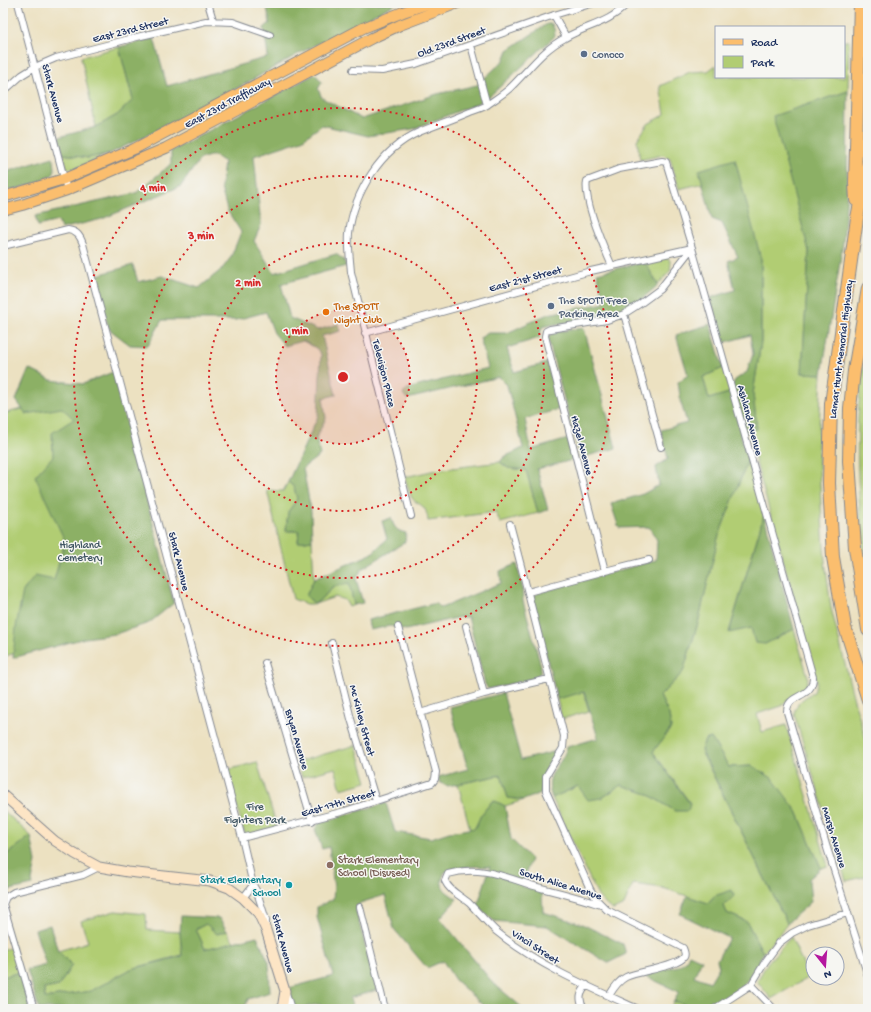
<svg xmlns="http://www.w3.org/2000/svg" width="871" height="1012" viewBox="0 0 871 1012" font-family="'Gochi Hand',sans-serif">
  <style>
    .green { fill: #b1cd73; stroke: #667e68 }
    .forest { fill: #8cb065; stroke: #547062 }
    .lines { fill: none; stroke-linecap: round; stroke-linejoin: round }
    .street-casing { stroke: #848890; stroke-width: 8 }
    .secondary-casing { stroke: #848890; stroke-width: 11 }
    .primary-casing { stroke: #848890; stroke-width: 12 }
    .highway-casing { stroke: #848890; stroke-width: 14 }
    .street { stroke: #fff; stroke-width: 6 }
    .secondary { stroke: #fde5c5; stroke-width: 9 }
    .primary { stroke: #fbbe6e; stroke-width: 10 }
    .highway { stroke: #fbbe6e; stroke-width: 12 }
    .ring { fill: none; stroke: #d62828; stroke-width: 2; stroke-dasharray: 2 4 }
    .service-dot { fill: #5c6f8a; stroke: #f6f6f2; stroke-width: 1.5 }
    .food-dot { fill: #e8710a; stroke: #f6f6f2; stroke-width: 1.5 }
    .education-dot { fill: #8d6e63; stroke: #f6f6f2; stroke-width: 1.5 }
    .culture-dot { fill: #0f9aa8; stroke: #f6f6f2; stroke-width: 1.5 }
    .labels { text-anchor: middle; stroke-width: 3; stroke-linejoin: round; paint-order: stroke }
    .street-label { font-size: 11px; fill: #1b2f5e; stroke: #f6f6f2 }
    .service-label { font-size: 11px; fill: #4e5e75; stroke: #f6f6f2; text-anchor: start }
    .food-label { font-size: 11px; fill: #c56008; stroke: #f6f6f2; text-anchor: start }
    .park-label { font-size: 11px; fill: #405663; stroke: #f6f6f2 }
    .education-label { font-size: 11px; fill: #785e54; stroke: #f6f6f2; text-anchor: start }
    .culture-label { font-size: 11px; fill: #0d838f; stroke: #f6f6f2; text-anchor: end }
    .centre { fill: #d62828; stroke: #f6f6f2; stroke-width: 2 }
    .ring-label { font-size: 12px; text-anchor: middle; font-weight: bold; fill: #d62828; stroke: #f6f6f2; stroke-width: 3; stroke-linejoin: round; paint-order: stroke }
  </style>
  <rect width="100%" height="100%" fill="#f6f6f2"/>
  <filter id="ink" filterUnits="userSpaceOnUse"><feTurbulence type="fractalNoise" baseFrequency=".025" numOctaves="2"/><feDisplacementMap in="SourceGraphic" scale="8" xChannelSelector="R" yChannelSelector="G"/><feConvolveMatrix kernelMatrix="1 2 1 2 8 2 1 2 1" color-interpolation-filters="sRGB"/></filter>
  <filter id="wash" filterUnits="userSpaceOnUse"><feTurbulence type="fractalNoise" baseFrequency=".012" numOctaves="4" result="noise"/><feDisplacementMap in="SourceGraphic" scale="16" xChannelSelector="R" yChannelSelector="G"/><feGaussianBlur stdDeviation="0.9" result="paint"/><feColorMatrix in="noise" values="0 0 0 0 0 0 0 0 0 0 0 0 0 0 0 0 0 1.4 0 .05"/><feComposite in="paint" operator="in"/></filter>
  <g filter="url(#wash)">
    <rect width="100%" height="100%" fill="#ece1c1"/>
    <path class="green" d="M844 41H849L848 91 774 116 809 251 802 373 822 374 818 445 821 505 825 561 831 608 854 700 868 746V876L846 881 794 714C795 703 805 697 814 692L817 682 747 430 757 429 753 394 761 342V259L699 170 703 183 679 189 670 158 663 155 640 160 637 140 648 124 665 114 660 86 690 72 708 71 716 65V77H844Z
      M119 47 133 100 117 115 96 127 81 57Z
      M111 153 74 169 67 168 63 154 88 158Z
      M665 257 669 259 671 264 670 271 658 285 645 262Z
      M868 339V581C860 527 856 473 858 418 859 391 864 365 868 339Z
      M723 368 730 391 729 393 709 399 703 377Z
      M113 384 172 600 3 657V414Z
      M748 460 764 515 729 632 751 628 765 644 794 629 808 677 807 684 804 689 786 701 782 706 757 714 762 732 786 725 828 866 821 868 797 811 752 766 729 767 711 738 705 740 701 751 787 923 780 933 763 953 747 922 727 913 724 906 734 896H714L708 903 663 888 633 884 624 905 613 910 607 906 598 896 552 798 578 786 602 798 621 785 648 794 675 811 690 803 653 752 671 728 669 715 660 696 683 672 698 623 718 538Z
      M500 462 508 468 526 470 538 513 500 523 496 512 428 521C426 500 416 507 411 496 408 490 407 483 405 477L436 470Z
      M288 482 294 487 297 499 288 512 286 531H299L298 542 312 540 314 579 306 596 315 604 334 587 349 582 354 605 349 607 345 600 335 597 315 604H306L293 599 267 490 283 491Z
      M583 691 589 711 562 719 557 699Z
      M356 745 367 782 341 789 335 768 302 777 297 762Z
      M257 762 277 827 248 834 245 833 243 829 227 770Z
      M501 775 508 798 524 800 505 806 493 800 481 815 475 828 470 829 458 784Z
      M3 810 31 836 6 855H3Z
      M115 911 146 914 147 930 180 932 182 955 131 969 91 991 45 998 44 989 59 986 58 951 88 942 81 921Z
      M206 924 217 934 227 931 234 942 205 949 196 929Z
      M791 937 809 977 771 999 757 981 768 962Z
      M14 947 20 972 3 977V950Z
      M674 1001 697 1009H670Z"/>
    <path class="forest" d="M266 3H397L300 53 198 110 111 153 88 158 63 154 59 137 96 127 117 115 133 100 119 47 154 38 167 86 268 57 264 28 270 23Z
      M547 24H552L555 31 554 37 491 95 476 104 413 129 368 136 322 125 302 140 254 156 261 225 254 241 274 273 336 254 344 260 346 266 281 284 290 318 318 330 338 324 341 331 322 336 336 395 323 398 326 418 316 438 320 455 303 468 311 511 312 540 298 542 299 531H286L288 512 297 499 294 487 288 482 318 416 321 354 316 348 303 341 285 346 274 333 266 312 236 320H162L148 346 130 345 109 329 94 276 133 265 138 282 162 276 199 288 222 269 231 257 241 232 227 210 221 188 224 162 213 155 200 159 181 186 102 219 61 229 58 221 38 226 35 216 136 193 171 164V151L315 74 322 82 318 89 322 98 362 119 437 94 477 85 504 60 508 50Z
      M848 91 847 192 843 243 822 374 802 373 809 251 773 116Z
      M53 157C54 162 56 168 54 173 48 182 14 189 3 192V173Z
      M735 159 761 259V342L753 394 757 429 740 432 748 460 718 538 698 623 683 672 660 696 669 715 671 728 653 752 690 804 688 811H675L648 794 621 785 602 798 588 800 578 786 552 798C543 772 560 770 567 747L598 738 584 692 557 699 533 601 534 596 538 593 656 560 657 540 649 527 619 528 611 504 643 494 659 485 656 467 668 459 661 430 687 423 681 403 678 382 688 375 676 335 710 324 723 368 703 377 709 399 729 393 735 380 747 372 753 354 750 335 723 343 710 298 735 290 728 261 738 257 722 223 712 219 699 170Z
      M645 262 658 285C648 294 638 303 626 309 599 322 569 320 542 327L539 338 507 348 514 372 547 363 560 409 525 419 531 450 568 439 573 460 537 469 548 510 538 513 526 470 508 468 500 462 504 457 523 448 507 385 499 377 407 399 403 394 407 389 488 368 480 338 488 333H507L548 314 605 303 597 273Z
      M584 328 616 448 580 458 548 339 550 335 555 332Z
      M29 369 51 380 83 384 113 372 174 603 149 623 115 634 85 638 13 658 16 627 23 591 35 576 54 580 65 541 35 476 53 456 52 433 74 419 62 408 26 414 16 400Z
      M764 515 794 629 765 644 755 643 751 628 729 633Z
      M391 518C394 527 396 531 406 533L405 542 363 568 356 579 363 603 354 605 349 583 334 587 315 604 306 596 314 579 371 554 387 539 382 521Z
      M517 564 522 585 523 601 541 666 540 673 536 678 488 689 485 684 468 617H460L406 630 390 626 370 630 368 620 436 603 441 608 501 583 500 571Z
      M503 693 521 760 557 751C548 765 542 775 541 793L524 800 508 798 501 775 448 786 440 783 438 777 468 769 450 707Z
      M711 738 729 767 752 766 772 778 797 811 821 868 809 879 811 902 787 923 701 750 705 740Z
      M493 800 505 806 511 839 531 859 521 886 542 892 543 912 582 924 623 944 626 954 608 963 547 926 494 921 477 907 490 867C474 866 460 866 445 872 437 887 445 891 457 899L440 918 493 983 524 1009H487L455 980 443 961 427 968 394 929 385 895 360 903 356 911 377 990 350 998 353 1009H322L320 1004 294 1009 289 988 333 976 317 917V907L333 899 334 888 329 847 322 849 315 829 319 823 386 803 395 832 431 838 449 832 475 828 481 815Z
      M31 836 36 862 32 881 33 885 10 890 3 895V855H6Z
      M732 890 734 896 724 906 727 913 747 922 763 953C750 979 746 986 721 1001 717 1004 712 1008 707 1009 696 1011 685 1004 674 1001L679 992 641 974 678 966 686 961 689 954 702 960 694 976 710 982 719 967 717 960 729 938 680 914 687 896 708 903 714 896Z
      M181 916 219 918 227 931 217 934 206 924 196 929 205 949 257 936 269 962 270 992 248 999 244 1009C234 1009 226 1006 217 1009H39L27 970 46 965 35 930 50 925 58 951 72 965 59 986 44 989 45 998 91 991 131 969 182 956 180 932Z
      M20 972 30 1009H3V977Z"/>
  </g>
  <g filter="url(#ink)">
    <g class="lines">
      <g class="street-casing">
        <path id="street" d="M18 3 67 190
          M208 3 213 20
          M554 15 566 37
          M471 45 487 105
          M353 70 382 71 416 64 554 15 594 3
          M3 92 22 75 35 67 56 58 141 36 206 21 233 22 270 35
          M3 246 68 230C77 231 80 236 83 244L242 838 253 885 257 892 266 920V926
          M612 266C604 248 583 200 587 181L619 169 662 161 666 162 692 248 813 677C813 700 787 692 787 712L827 848 868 976
          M624 314 661 447
          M365 333 591 271 692 248
          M411 516 351 272C350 259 348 246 349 233 354 192 381 149 419 132 436 125 454 119 470 112 476 110 482 108 487 105 494 100 502 95 509 89 528 71 542 50 565 38 589 24 607 25 628 3
          M510 524C529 595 546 665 564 736L563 748 546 776V791L590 889 597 900 607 910 683 948C684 951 686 954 684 957 678 967 638 971 626 977 618 981 613 989 609 996
          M605 571 545 336 546 331 550 329 607 320 624 314 641 303 660 289 692 248
          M528 592 605 571 649 560
          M466 626 484 694
          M332 643 351 719 376 801
          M265 663 312 821
          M420 713 484 694 549 679
          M242 838 345 811 432 783 435 779 436 772 398 627
          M243 898 253 885
          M601 905C581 898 561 893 541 888 509 879 482 864 448 874L445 881C450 892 460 895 469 903 478 912 487 923 497 932 539 966 589 987 638 1009
          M360 907 385 1009
          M751 985 774 1009
          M286 993 291 1009
          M34 1009 3 904 6 897 14 892 83 875 99 867
          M584 1009C578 999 580 993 587 985
          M714 1009 751 985 765 962 779 943 792 933 808 925 848 913"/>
      </g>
      <g class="secondary-casing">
        <path id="secondary" d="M3 795 55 841 75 854 99 867 128 872 210 881 229 888 243 898 258 913 266 930 285 991 282 1009"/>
      </g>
      <g class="primary-casing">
        <path id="primary" d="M3 197 64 179 134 149 363 28 403 12 430 3
          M3 210 22 205 67 190 166 148 372 38 400 25 458 3"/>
      </g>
      <g class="highway-casing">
        <path id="highway" d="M868 164 857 218 831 404 829 483 833 557 845 627 868 700
          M856 200 855 183 860 3
          M868 288 854 371 850 408 849 461 855 548 868 630"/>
      </g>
      <use href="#street" class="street"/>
      <use href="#secondary" class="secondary"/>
      <use href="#primary" class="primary"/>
      <use href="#highway" class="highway"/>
    </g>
  </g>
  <circle cx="343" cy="377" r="67" fill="#d62828" fill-opacity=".12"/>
  <g class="ring">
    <circle cx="343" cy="377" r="67"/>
    <circle cx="343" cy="377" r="134"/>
    <circle cx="343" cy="377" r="201"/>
    <circle cx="343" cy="377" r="269"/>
  </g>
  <g class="service-dot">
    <circle cx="584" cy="54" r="4"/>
    <circle cx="551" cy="306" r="4"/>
  </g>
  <circle class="food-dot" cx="326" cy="312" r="4"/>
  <circle class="education-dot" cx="330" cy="865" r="4"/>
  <circle class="culture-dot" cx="289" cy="885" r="4"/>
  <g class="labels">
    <g class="street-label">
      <text transform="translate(130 29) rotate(-14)" y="4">East 23rd Street</text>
      <text transform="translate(451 41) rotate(-20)" y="4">Old 23rd Street</text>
      <text transform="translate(54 93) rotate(75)" y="4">Stark Avenue</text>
      <text transform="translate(227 102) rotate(-28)" y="4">East 23rd Trafficway</text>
      <text transform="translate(525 278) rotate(-15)" y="4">East 21st Street</text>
      <text transform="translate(840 349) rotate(-83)" y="4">Lamar Hunt Memorial Highway</text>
      <text transform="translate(385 373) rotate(76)" y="4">Television Place</text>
      <text transform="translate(751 420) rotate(75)" y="4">Ashland Avenue</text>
      <text transform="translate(583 445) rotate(75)" y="4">Hazel Avenue</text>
      <text transform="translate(180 561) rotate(76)" y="4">Stark Avenue</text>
      <text transform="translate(363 720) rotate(75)" y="4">Mc Kinley Street</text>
      <text transform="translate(298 739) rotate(74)" y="4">Bryan Avenue</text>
      <text transform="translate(338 802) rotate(-16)" y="4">East 17th Street</text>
      <text transform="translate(835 837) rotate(73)" y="4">Marsh Avenue</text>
      <text transform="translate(561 883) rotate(17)" y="4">South Alice Avenue</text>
      <text transform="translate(284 943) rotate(75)" y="4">Stark Avenue</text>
      <text transform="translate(536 946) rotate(33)" y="4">Vincil Street</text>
    </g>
    <g class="service-label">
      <text x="592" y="58">Conoco</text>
      <text x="559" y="304">The SPOTT Free<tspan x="559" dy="13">Parking Area</tspan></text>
    </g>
    <g class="food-label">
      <text x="334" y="310">The SPOTT<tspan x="334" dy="13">Night Club</tspan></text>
    </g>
    <g class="park-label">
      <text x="80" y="548">Highland<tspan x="80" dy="13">Cemetery</tspan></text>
      <text x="255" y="810">Fire<tspan x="255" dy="13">Fighters Park</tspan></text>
    </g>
    <g class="education-label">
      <text x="338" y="863">Stark Elementary<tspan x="338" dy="13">School (Disused)</tspan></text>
    </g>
    <g class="culture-label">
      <text x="281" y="883">Stark Elementary<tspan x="281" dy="13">School</tspan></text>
    </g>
  </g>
  <circle cx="343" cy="377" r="6" class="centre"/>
  <g class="ring-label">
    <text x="153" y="191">4 min</text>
    <text x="201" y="239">3 min</text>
    <text x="248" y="286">2 min</text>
    <text x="296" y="334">1 min</text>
  </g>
  <rect width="871" height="1012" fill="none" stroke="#f6f6f2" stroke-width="16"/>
  <rect x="715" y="26" width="130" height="52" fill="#f6f6f2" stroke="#9ea6b7"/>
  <rect x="723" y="39" width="20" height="6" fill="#fbbe6e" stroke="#9ea6b7"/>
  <text x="751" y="46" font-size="12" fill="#1b2f5e">Road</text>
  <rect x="723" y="56" width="20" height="12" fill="#b1cd73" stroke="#9ea6b7"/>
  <text x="751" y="66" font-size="12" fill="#1b2f5e">Park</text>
  <g transform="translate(825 966) rotate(163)"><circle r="19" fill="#f6f6f2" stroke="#9ea6b7"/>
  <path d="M0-3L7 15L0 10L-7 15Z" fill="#b5179e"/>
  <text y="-6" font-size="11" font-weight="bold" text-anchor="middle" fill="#1b2f5e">N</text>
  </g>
</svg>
